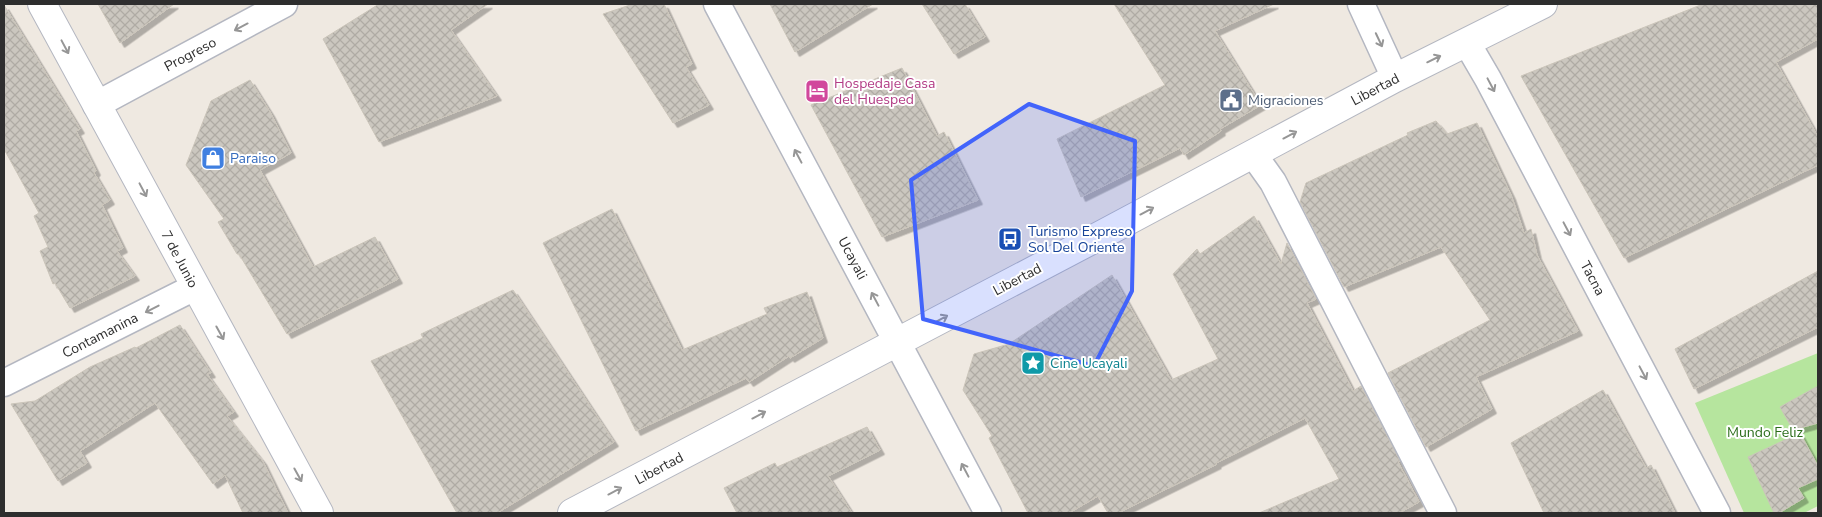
<svg xmlns="http://www.w3.org/2000/svg" width="1822" height="517" viewBox="0 0 1822 517" font-family="'Nunito Sans',sans-serif">
  <style>
    .park { fill: #b6e59e }
    .building { fill: url(#building-cross-hatch); stroke: #cbc5ba; filter: url(#shadow) }
    .lines { fill: none; stroke-linecap: round; stroke-linejoin: round }
    .street-casing { stroke: #b4b7c1; stroke-width: 29 }
    .secondary-casing { stroke: #b4b7c1; stroke-width: 30 }
    .street { stroke: #fff; stroke-width: 26 }
    .secondary { stroke: #fff; stroke-width: 28 }
    .oneway { stroke: #969696 }
    .marked { fill: #4264fb; fill-opacity: 0.2; stroke: #4264fb; stroke-width: 4; stroke-linejoin: round }
    .labels { text-anchor: middle; stroke-width: 4; stroke-linejoin: round; paint-order: stroke }
    .street-label { font-size: 14px; fill: #2e2e2e; stroke: #fff }
    .hotel-label { font-size: 14px; fill: #b23c85; stroke: #fff; text-anchor: start }
    .service-label { font-size: 14px; fill: #4e5e75; stroke: #fff; text-anchor: start }
    .shop-label { font-size: 14px; fill: #366cbe; stroke: #fff; text-anchor: start }
    .transit-label { font-size: 14px; fill: #164399; stroke: #fff; text-anchor: start }
    .culture-label { font-size: 14px; fill: #0d838f; stroke: #fff; text-anchor: start }
    .park-label { font-size: 14px; fill: #2c6e1b; stroke: #fff }
  </style>
  <defs>
    <pattern id="building-cross-hatch" width="8" height="8" patternUnits="userSpaceOnUse" patternTransform="scale(1.25)"><rect width="8" height="8" fill="#cbc7bf"/><path d="M0 0l8 8M0 8l8-8" fill="none" stroke="#afaba4"/></pattern>
    <filter id="shadow"><feDropShadow dx="4.5" dy="4.5" stdDeviation="0" flood-color="#0004"/></filter>
  </defs>
  <rect width="100%" height="100%" fill="#efe9e1"/>
  <path class="park" d="M1818 353V506L1804 513H1744L1695 403Z"/>
  <path class="building" d="M98 4H174L120 43Z
    M379 4H488L451 30 497 96 379 142 323 39Z
    M633 4H664L692 64 686 67 709 105 673 123 603 14Z
    M770 4H873L795 52Z
    M922 4H965L985 37 954 54Z
    M1114 4H1274L1215 31 1261 105 1220 129 1221 131 1184 155 1180 148 1081 197 1057 139 1165 85Z
    M1703 4H1818V39L1776 62 1818 137V165L1624 258 1521 76Z
    M4 5 80 129 76 131 96 171 94 173 110 200 102 205 123 248 117 251 135 276 70 308 55 283 53 284 40 251 48 247 34 216 39 213 4 149Z
    M902 68 937 136 944 132 978 200 882 237 811 105Z
    M250 80 270 112 291 153 260 170 313 267 375 237 398 279 287 334 239 254H237L218 222 224 219 186 165 211 101Z
    M1436 121 1447 134 1477 123 1511 195 1524 233 1531 229 1537 255 1578 331 1476 377 1492 409 1426 447 1388 373 1490 320 1441 247 1344 287 1300 202 1306 183 1408 135 1407 133Z
    M612 209 682 350 767 314 764 308 807 292 823 338 790 358 789 356 749 382 746 378 636 431 543 243Z
    M1254 216 1281 264 1287 243 1316 299 1307 303 1353 391 1361 386 1400 461 1398 462 1419 502 1399 513H1259L1339 479 1305 418 1216 463 1217 464 1118 513H1108L1098 496 1069 513H1028L989 438 992 436 963 390 974 354 1009 344 1112 275 1171 380 1218 359 1173 274 1197 249 1200 254Z
    M1818 271V327L1694 389 1675 349Z
    M513 290 614 442 497 513H457L371 361 423 338 421 334Z
    M180 325 211 373 207 374 234 412 227 416 262 460 288 513H243L225 475 213 484 155 403 80 451 87 463 58 481 11 404 35 401 90 367 135 347 136 348Z
    M1818 386V423L1793 430 1780 407Z
    M1603 390 1646 468 1651 465 1675 513H1544L1511 443Z
    M867 427 880 450 828 476 852 513H737L724 488 775 463 777 467Z
    M1800 433 1818 466V479L1798 488 1804 498 1779 513H1774L1748 457Z"/>
  <g class="lines">
    <g class="street-casing">
      <path id="street" d="M717 4 988 513
        M1361 4 1395 78
        M1467 43 1488 79 1717 513
        M96 105 284 4
        M1253 154 1273 182 1443 513
        M4 383 195 287"/>
    </g>
    <g class="secondary-casing">
      <path id="secondary" d="M42 4 319 513
        M572 513 1103 234 1395 78 1543 4"/>
    </g>
    <use href="#street" class="street"/>
    <use href="#secondary" class="secondary"/>
  </g>
  <defs><path id="oneway-shaft" d="M-6 0H5M1.5-3L5.5 0L1.5 3" fill="none" stroke-width="1.6" stroke-linecap="round" stroke-linejoin="round" transform="scale(1.25)"/></defs>
  <g class="oneway">
    <use href="#oneway-shaft" transform="translate(241 27) rotate(152)"/>
    <use href="#oneway-shaft" transform="translate(1379 40) rotate(65)"/>
    <use href="#oneway-shaft" transform="translate(65 47) rotate(62)"/>
    <use href="#oneway-shaft" transform="translate(1434 59) rotate(-26)"/>
    <use href="#oneway-shaft" transform="translate(1491 85) rotate(62)"/>
    <use href="#oneway-shaft" transform="translate(1290 135) rotate(-28)"/>
    <use href="#oneway-shaft" transform="translate(798 156) rotate(-118)"/>
    <use href="#oneway-shaft" transform="translate(143 190) rotate(62)"/>
    <use href="#oneway-shaft" transform="translate(1147 211) rotate(-28)"/>
    <use href="#oneway-shaft" transform="translate(1567 229) rotate(62)"/>
    <use href="#oneway-shaft" transform="translate(875 299) rotate(-118)"/>
    <use href="#oneway-shaft" transform="translate(152 309) rotate(153)"/>
    <use href="#oneway-shaft" transform="translate(941 319) rotate(-28)"/>
    <use href="#oneway-shaft" transform="translate(220 333) rotate(61)"/>
    <use href="#oneway-shaft" transform="translate(1643 373) rotate(62)"/>
    <use href="#oneway-shaft" transform="translate(759 415) rotate(-28)"/>
    <use href="#oneway-shaft" transform="translate(965 470) rotate(-118)"/>
    <use href="#oneway-shaft" transform="translate(298 475) rotate(61)"/>
    <use href="#oneway-shaft" transform="translate(615 491) rotate(-28)"/>
  </g>
  <path class="marked" d="M1029 104 1135 141 1132 291 1094 366 923 319 911 180Z"/>
  <defs>
    <g id="hotel-square" transform="scale(1.25)"><rect x="-9" y="-9" width="18" height="18" rx="4" fill="#d1479c" stroke="#fff"/><path d="M-6-4.5h1.5V1H6V5H4.5V3h-9V5H-6ZM-4 0a1.8 1.8 0 1 1 3.6 0ZM.5 0V-2.5h3Q6-2.5 6 0Z" fill="#fff"/></g>
    <g id="civic-square" transform="scale(1.25)"><rect x="-9" y="-9" width="18" height="18" rx="4" fill="#5c6f8a" stroke="#fff"/><path d="M-.6-6.5H3V-4.5H.6V-3L4-1V1h2V6H-6V1h2V-1L-.6-3ZM-1.2 2.5V6h2.4V2.5Z" fill="#fff"/></g>
    <g id="shop-square" transform="scale(1.25)"><rect x="-9" y="-9" width="18" height="18" rx="4" fill="#3f7fe0" stroke="#fff"/><path d="M-5-2.5h2.3a2.7 3.5 0 0 1 5.4 0H5L5.5 6h-11ZM-1.5-2.5h3a1.5 2.3 0 0 0-3 0Z" fill="#fff"/></g>
    <g id="bus-square" transform="scale(1.25)"><rect x="-9" y="-9" width="18" height="18" rx="4" fill="#1a4fb4" stroke="#fff"/><path d="M-5-6H5V4H4V6H2V4H-2V6H-4V4H-5ZM-3.5-4V0h7V-4ZM-3.5 1.2v1.5H-2V1.2ZM2 1.2v1.5H3.5V1.2Z" fill="#fff"/></g>
    <g id="sight-square" transform="scale(1.25)"><rect x="-9" y="-9" width="18" height="18" rx="4" fill="#0f9aa8" stroke="#fff"/><path d="M0-6L1.8-2.2L6-1.7L2.9 1.2L3.7 5.4L0 3.3L-3.7 5.4L-2.9 1.2L-6-1.7L-1.8-2.2Z" fill="#fff"/></g>
  </defs>
  <g fill-rule="evenodd">
    <use href="#hotel-square" x="817" y="91"/>
    <use href="#civic-square" x="1231" y="100"/>
    <use href="#shop-square" x="213" y="158"/>
    <use href="#bus-square" x="1010" y="239"/>
    <use href="#sight-square" x="1033" y="363"/>
  </g>
  <g class="labels">
    <g class="street-label">
      <text transform="translate(190 54) rotate(-28)" y="5">Progreso</text>
      <text transform="translate(1375 89) rotate(-28)" y="5">Libertad</text>
      <text transform="translate(853 258) rotate(62)" y="5">Ucayali</text>
      <text transform="translate(180 259) rotate(62)" y="5">7 de Junio</text>
      <text transform="translate(1593 278) rotate(62)" y="5">Tacna</text>
      <text transform="translate(1017 279) rotate(-28)" y="5">Libertad</text>
      <text transform="translate(100 335) rotate(-27)" y="5">Contamanina</text>
      <text transform="translate(659 468) rotate(-28)" y="5">Libertad</text>
    </g>
    <g class="hotel-label">
      <text x="834" y="88">Hospedaje Casa<tspan x="834" dy="16">del Huesped</tspan></text>
    </g>
    <g class="service-label">
      <text x="1248" y="105">Migraciones</text>
    </g>
    <g class="shop-label">
      <text x="230" y="163">Paraiso</text>
    </g>
    <g class="transit-label">
      <text x="1028" y="236">Turismo Expreso<tspan x="1028" dy="16">Sol Del Oriente</tspan></text>
    </g>
    <g class="culture-label">
      <text x="1050" y="368">Cine Ucayali</text>
    </g>
    <g class="park-label">
      <text x="1765" y="437">Mundo Feliz</text>
    </g>
  </g>
  <rect width="1822" height="517" fill="none" stroke="#2e2e2e" stroke-width="10"/>
</svg>
